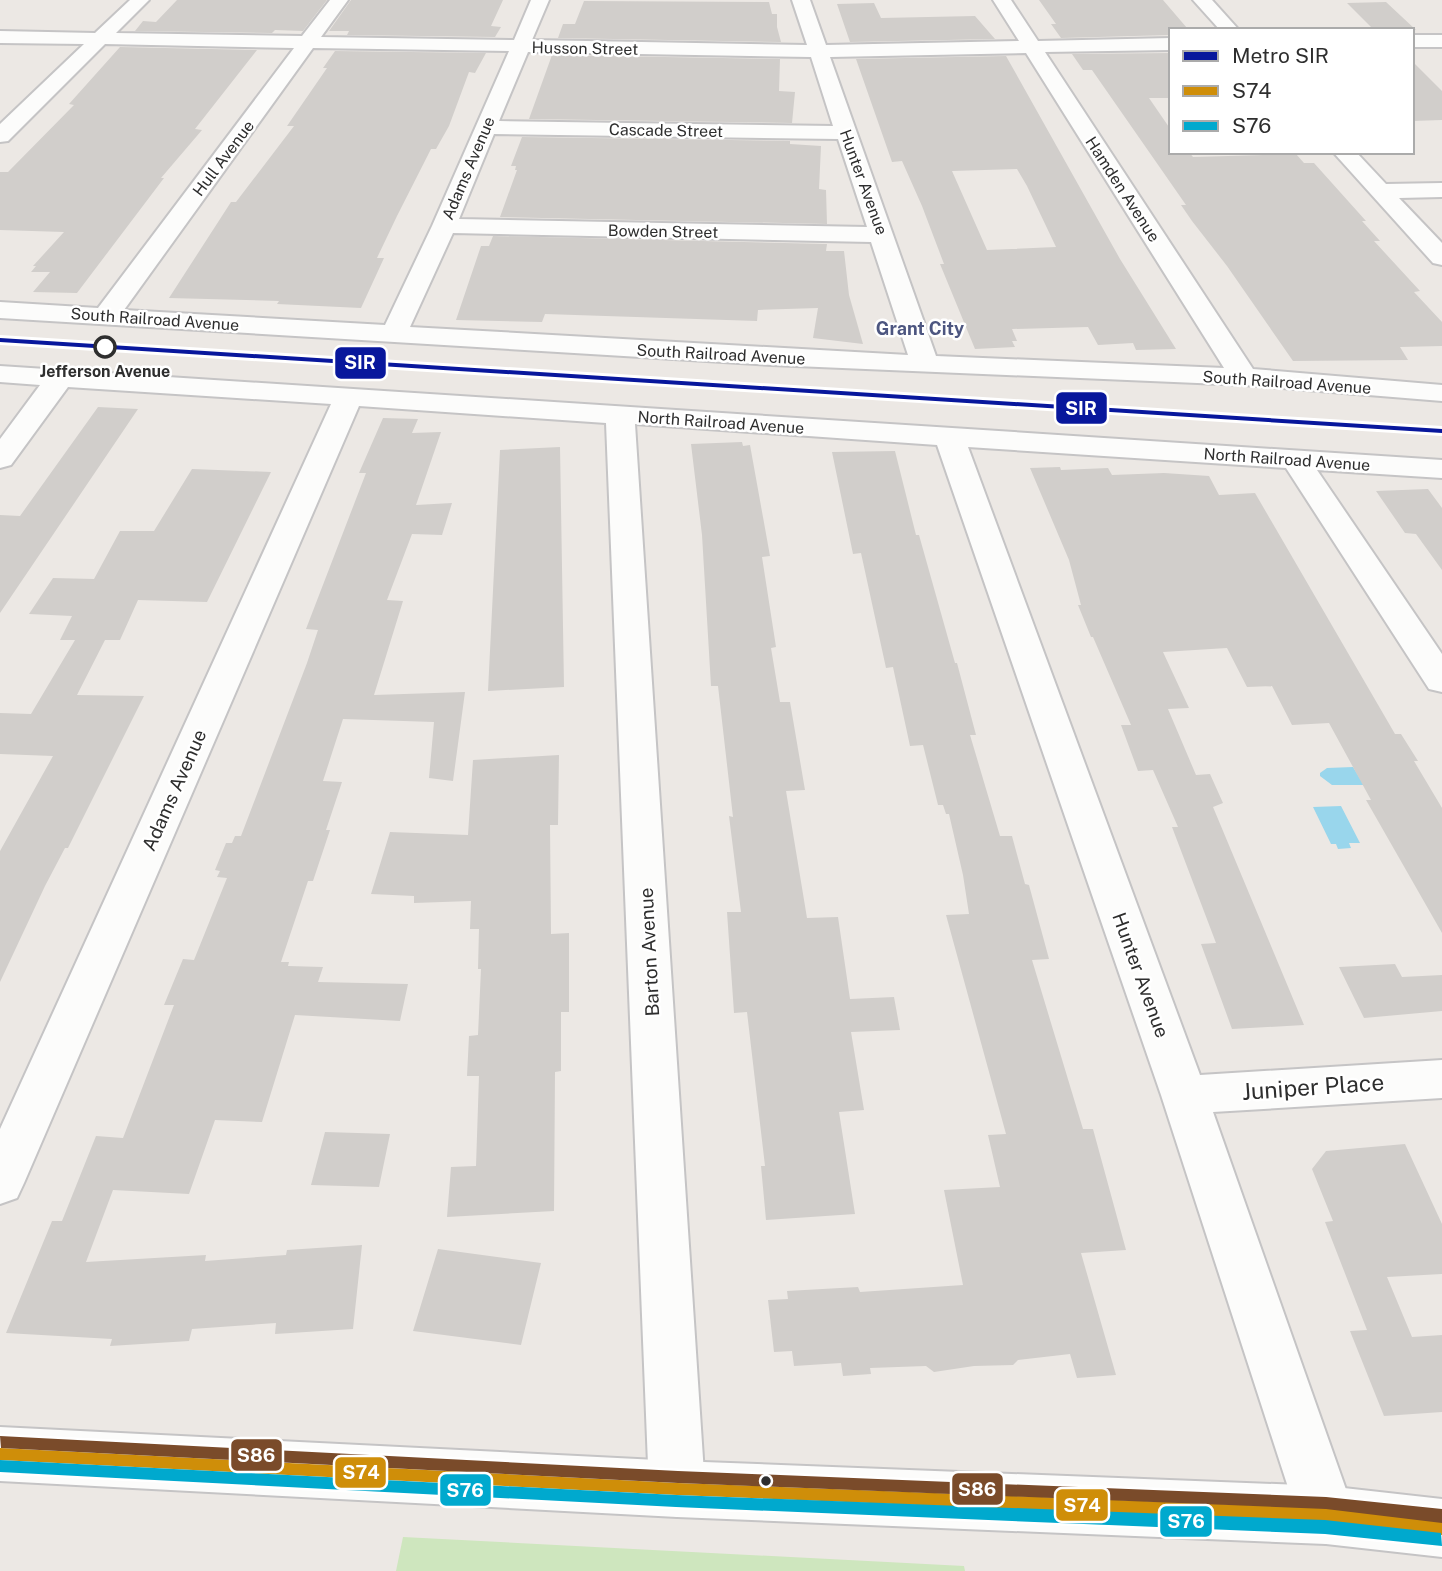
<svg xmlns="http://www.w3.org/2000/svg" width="1442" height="1571" viewBox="0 0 1442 1571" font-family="'Public Sans',sans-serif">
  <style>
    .green { fill: #cee6be }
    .water { fill: #99d6ec }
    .building { fill: #d1cecb; fill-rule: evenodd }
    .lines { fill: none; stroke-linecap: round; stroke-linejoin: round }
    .minor-casing { stroke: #c5c4c5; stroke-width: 4 }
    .secondary-casing { stroke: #c5c4c5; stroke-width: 4 }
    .minor { fill: #fcfcfb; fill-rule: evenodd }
    .secondary { fill: #fcfcfb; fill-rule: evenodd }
    .bus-1-casing { stroke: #fff; stroke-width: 5 }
    .bus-2-casing { stroke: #fff; stroke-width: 5 }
    .bus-3-casing { stroke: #fff; stroke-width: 5 }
    .bus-1 { fill: #cf8e09; fill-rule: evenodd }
    .bus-2 { fill: #00a9ce; fill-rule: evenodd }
    .bus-3 { fill: #7a4b2a; fill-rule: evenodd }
    .metro-1-casing { stroke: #fff; stroke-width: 6 }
    .metro-1 { fill: #08179c; fill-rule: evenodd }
    .stop-dot { fill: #fff; stroke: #2e2e2e; stroke-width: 3.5 }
    .bus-dot { fill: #2e2e2e; stroke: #fff; stroke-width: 2.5 }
    .labels { text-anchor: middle; stroke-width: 5; stroke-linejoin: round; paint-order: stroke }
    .far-street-label { font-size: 16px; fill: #2e2e2e; stroke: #fff }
    .far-stop-label { font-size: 16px; font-weight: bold; fill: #2e2e2e; stroke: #fff }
    .far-neighbourhood-label { font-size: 18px; font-weight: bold; fill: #4d5680; stroke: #fff }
    .street-label { font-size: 19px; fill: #2e2e2e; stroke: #fff }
    .near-street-label { font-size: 23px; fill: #2e2e2e; stroke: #fff }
    .line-badge { stroke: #fff; stroke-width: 2.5 }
    .badge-label { font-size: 19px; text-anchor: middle; font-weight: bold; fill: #fff }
  </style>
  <rect width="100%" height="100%" fill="#ece8e4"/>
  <path class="green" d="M403 1537 964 1566 965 1571H396Z"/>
  <path class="water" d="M1353 767 1364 785H1332L1320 776V773L1327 768Z
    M1341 806 1360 843H1349L1351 848 1338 849 1336 844H1331L1313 807Z"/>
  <path class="building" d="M177 0H327L303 31 275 30 272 33 135 31 143 21 156 22Z
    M351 0H503L491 26 501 27 495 37 347 35 349 31H329Z
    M1039 0H1163L1187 28H1171V35L1061 38 1051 24H1056Z
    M584 1 769 2 772 14H777V27L781 42 558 38 563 24H575Z
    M1386 2 1416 30H1374L1347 3Z
    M874 3 881 18 975 16 995 39 850 42 837 4Z
    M120 47 257 50 195 129 202 130 161 178H164L77 293 33 292 50 272H31L36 266H33L64 232 0 230V172H8L74 105 69 104Z
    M335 51 486 53 475 73 469 72 449 126 436 149H431L397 216 377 258H384L361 308 277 304 279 301 169 298 231 202H236L294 126H287L327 68H323Z
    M1171 53V98H1149L1171 130V152H1189L1193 157 1296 154 1304 163H1314L1366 221H1362L1380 241H1374L1420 291 1414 292 1442 322V346L1400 347 1408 360 1293 361 1227 266 1192 221 1181 205H1186L1092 70H1083L1072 54Z
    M552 55 780 59 779 91 795 92 792 123 529 119Z
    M1006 56 1120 259 1176 349 1136 350 1133 343 1098 345 1088 327 1012 329 1017 341H1012L1015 347 975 349 940 264H944L922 206 902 161 892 162 856 59ZM1017 169 1027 186 1056 247 987 250 952 171Z
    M1412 61 1442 91V120L1412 121Z
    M522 137 790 141V144L821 146 819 189 826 190 827 224 500 217 517 170H515L516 166H511Z
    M493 236 827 244 826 251H844L849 295 863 344 813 338 818 308 758 310 757 321 545 314 542 322 456 320 481 246H489Z
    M98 407 138 409 0 613V515L20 516Z
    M383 418 418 419 412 433 441 432 416 505 452 503 442 535 412 534 387 600 403 601 374 695 465 692 453 781 429 778 434 722 343 719 323 781 342 782 326 830H330L313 881H308L281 962H289L288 966 323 967 318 982 408 984 400 1021 295 1015 262 1122 215 1120 189 1194 113 1190 86 1262 206 1255 205 1261 286 1255 287 1250 362 1245 353 1329 275 1334 276 1323 192 1329 189 1341 110 1346 112 1339 6 1333 52 1221H62L96 1136 123 1138 174 1005H164L183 959 194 960 227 878 217 877 220 871 215 870 226 843H232L235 836H241L307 663 318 630 306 629 366 473H359Z
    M742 442 743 446 750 445 770 556 762 557 776 647 771 648 780 702H790L805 790 786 791 807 918 838 917 850 999 894 997 900 1030 851 1032 864 1110 839 1112 855 1214 766 1220 761 1166H765L747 1012 734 1013 727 912H741L729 816 733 817 718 686H711L702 535 691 444Z
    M560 447 564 687 488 691 500 450Z
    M895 451 916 535H919L955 663H957L976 735H970L1000 836H1012L1025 884 1029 885 1049 959 1032 960 1083 1129H1093L1126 1250 1081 1253 1116 1375 1077 1378 1070 1354 1018 1360 1013 1365 974 1366 934 1372 926 1366 870 1368 871 1374 843 1376 841 1363 794 1366 792 1351 774 1352 768 1300 788 1299 787 1291 858 1287 860 1292 963 1285 944 1190 1000 1187 988 1135 1006 1134 946 915 969 914 963 875 949 814H946L943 805H938L923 745 910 746 893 667 886 668 861 553 853 554 832 452Z
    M1060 467 1061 470 1108 468 1112 475 1164 473 1209 476 1219 495 1255 493 1395 734H1401L1418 761H1414L1442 808V933L1366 800H1371L1329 723 1292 725 1272 686 1247 687 1227 648 1163 652 1189 708 1168 709 1196 775 1210 774 1223 803 1213 807 1304 1025 1232 1029 1201 944 1216 943 1172 827H1178L1153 770 1138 771 1121 725H1131L1093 637H1091L1078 605H1081L1069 560 1030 468Z
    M192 469 271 472 207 602 138 600 120 640H105L77 695 144 696 68 848H65L45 886 0 982V851L53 756 0 754V713L31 714 75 640H60L72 616 29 614 53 578 94 579 120 531H154Z
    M1428 489 1442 508V570L1416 534 1405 533 1376 491Z
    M559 755 558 825H550L551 934 569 933V1012H561V1071L555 1072 554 1211 447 1217 451 1167 476 1166 479 1076H467L469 1036 478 1035 481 969H478L479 929H470L471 901 414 903V896L371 894 390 832 468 835 473 760Z
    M1395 964 1402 977 1442 975V1011L1364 1018 1339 967Z
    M325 1132 390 1134 379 1187 311 1185Z
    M1405 1144 1442 1224V1274L1387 1277 1412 1337 1442 1335V1412L1384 1416 1350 1331 1367 1330 1325 1222 1333 1221 1312 1169 1326 1151Z
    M438 1249 541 1263 521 1345 413 1331Z"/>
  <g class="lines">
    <g class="minor-casing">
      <path id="minor" d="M130 0H149L116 33 302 36 330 0H348L321 37 514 40 531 0H549L532 40 807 45 792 0H810L826 45 1019 41 993 0H1011L1038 41 1171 38V50L1045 52 1253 369 1442 385V401L1244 385 772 365 0 318V302L98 308 294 48 105 44 8 141 0 142V124L84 44 0 43V31L95 33ZM313 48 509 51 432 226 385 325 124 310ZM528 52 811 57 833 126 499 121ZM1026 53 1224 368 936 356 830 57ZM494 134 838 139 867 227 459 219ZM453 233 871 242 908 355 410 327Z
        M1193 0H1212L1239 30H1220Z
        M1412 35H1442V47H1412Z
        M1333 152H1356L1386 184 1442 183V197L1399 198 1442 243V265L1433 263Z
        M0 366 1442 460V478L1317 470 1442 654V692L1429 689 1286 468 968 447 1200 1075 1442 1060V1098L1213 1112 1355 1515 1346 1535 1326 1544 1306 1535 1297 1515 1161 1095 937 445 635 424 705 1489 697 1509 677 1517 657 1509 649 1489 606 423 359 406 24 1183 17 1198 0 1204V1129L331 404 68 387 11 465 0 468V439L40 385 0 382Z"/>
    </g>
    <g class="secondary-casing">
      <path id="secondary" d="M0 1427 677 1461 1326 1486 1442 1499V1557L1326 1544 677 1517 0 1481Z"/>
    </g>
    <use href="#minor" class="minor"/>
    <use href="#secondary" class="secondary"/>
    <g class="bus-1-casing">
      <path id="bus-1" d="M0 1448 677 1483 1326 1508 1442 1521V1535L1326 1522 677 1495 0 1460Z"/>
    </g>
    <g class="bus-2-casing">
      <path id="bus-2" d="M0 1460 676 1495 1325 1520 1441 1533 1442 1546 1325 1534 676 1507 0 1472Z"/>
    </g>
    <g class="bus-3-casing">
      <path id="bus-3" d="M0 1436 678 1471 1326 1497 1442 1509V1523L1326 1509 678 1483 1 1448Z"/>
    </g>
    <use href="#bus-1" class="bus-1"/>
    <use href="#bus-2" class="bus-2"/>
    <use href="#bus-3" class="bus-3"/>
    <g class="metro-1-casing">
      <path id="metro-1" d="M0 338 1442 429V433L0 342Z"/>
    </g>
    <use href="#metro-1" class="metro-1"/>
  </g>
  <circle class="stop-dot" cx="105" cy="347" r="10"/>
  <circle class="bus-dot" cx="766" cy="1481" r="6"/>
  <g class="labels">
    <g class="far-street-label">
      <text transform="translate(585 48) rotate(1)" y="6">Husson Street</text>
      <text transform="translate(666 130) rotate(1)" y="6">Cascade Street</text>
      <text transform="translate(223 158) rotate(-53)" y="6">Hull Avenue</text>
      <text transform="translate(468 168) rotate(-67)" y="6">Adams Avenue</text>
      <text transform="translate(864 182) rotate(70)" y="6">Hunter Avenue</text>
      <text transform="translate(1123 189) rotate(57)" y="6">Hamden Avenue</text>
      <text transform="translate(663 231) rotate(1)" y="6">Bowden Street</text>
      <text transform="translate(155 319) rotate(4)" y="6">South Railroad Avenue</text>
      <text transform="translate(721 354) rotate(3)" y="6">South Railroad Avenue</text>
      <text transform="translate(1287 382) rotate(4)" y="6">South Railroad Avenue</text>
      <text transform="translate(721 422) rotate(4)" y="6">North Railroad Avenue</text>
      <text transform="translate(1287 459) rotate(4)" y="6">North Railroad Avenue</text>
    </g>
    <g class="far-stop-label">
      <text x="105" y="377">Jefferson Avenue</text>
    </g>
    <g class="far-neighbourhood-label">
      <text x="920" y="335">Grant City</text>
    </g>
    <g class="street-label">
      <text transform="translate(174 790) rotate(-66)" y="7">Adams Avenue</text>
      <text transform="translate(649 952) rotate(-93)" y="7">Barton Avenue</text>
      <text transform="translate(1141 975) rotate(70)" y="7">Hunter Avenue</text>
    </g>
    <g class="near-street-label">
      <text transform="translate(1313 1087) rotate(-4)" y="8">Juniper Place</text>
    </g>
  </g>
  <g class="line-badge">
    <rect x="334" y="346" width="53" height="34" rx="7" fill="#08179c"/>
    <rect x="1055" y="391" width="53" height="34" rx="7" fill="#08179c"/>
    <rect x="230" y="1438" width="53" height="34" rx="7" fill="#7a4b2a"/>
    <rect x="334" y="1456" width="53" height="33" rx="7" fill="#cf8e09"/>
    <rect x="951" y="1472" width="53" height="34" rx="7" fill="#7a4b2a"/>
    <rect x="439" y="1473" width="53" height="34" rx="7" fill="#00a9ce"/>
    <rect x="1055" y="1488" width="54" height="34" rx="7" fill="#cf8e09"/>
    <rect x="1159" y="1505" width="54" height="33" rx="7" fill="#00a9ce"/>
  </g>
  <g class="badge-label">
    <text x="360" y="369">SIR</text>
    <text x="1081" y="415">SIR</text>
    <text x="256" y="1462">S86</text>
    <text x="361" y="1479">S74</text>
    <text x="977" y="1496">S86</text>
    <text x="465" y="1497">S76</text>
    <text x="1082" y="1512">S74</text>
    <text x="1186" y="1528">S76</text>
  </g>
  <rect x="1169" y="28" width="245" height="126" fill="#ffffff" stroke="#ababab" stroke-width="2"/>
  <rect x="1183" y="51" width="35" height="10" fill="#08179c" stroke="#ababab" stroke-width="2"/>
  <text x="1232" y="63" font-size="21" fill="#2e2e2e">Metro SIR</text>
  <rect x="1183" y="86" width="35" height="10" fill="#cf8e09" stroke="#ababab" stroke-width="2"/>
  <text x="1232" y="98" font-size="21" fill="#2e2e2e">S74</text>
  <rect x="1183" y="121" width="35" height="10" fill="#00a9ce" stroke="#ababab" stroke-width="2"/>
  <text x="1232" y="133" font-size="21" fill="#2e2e2e">S76</text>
</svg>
